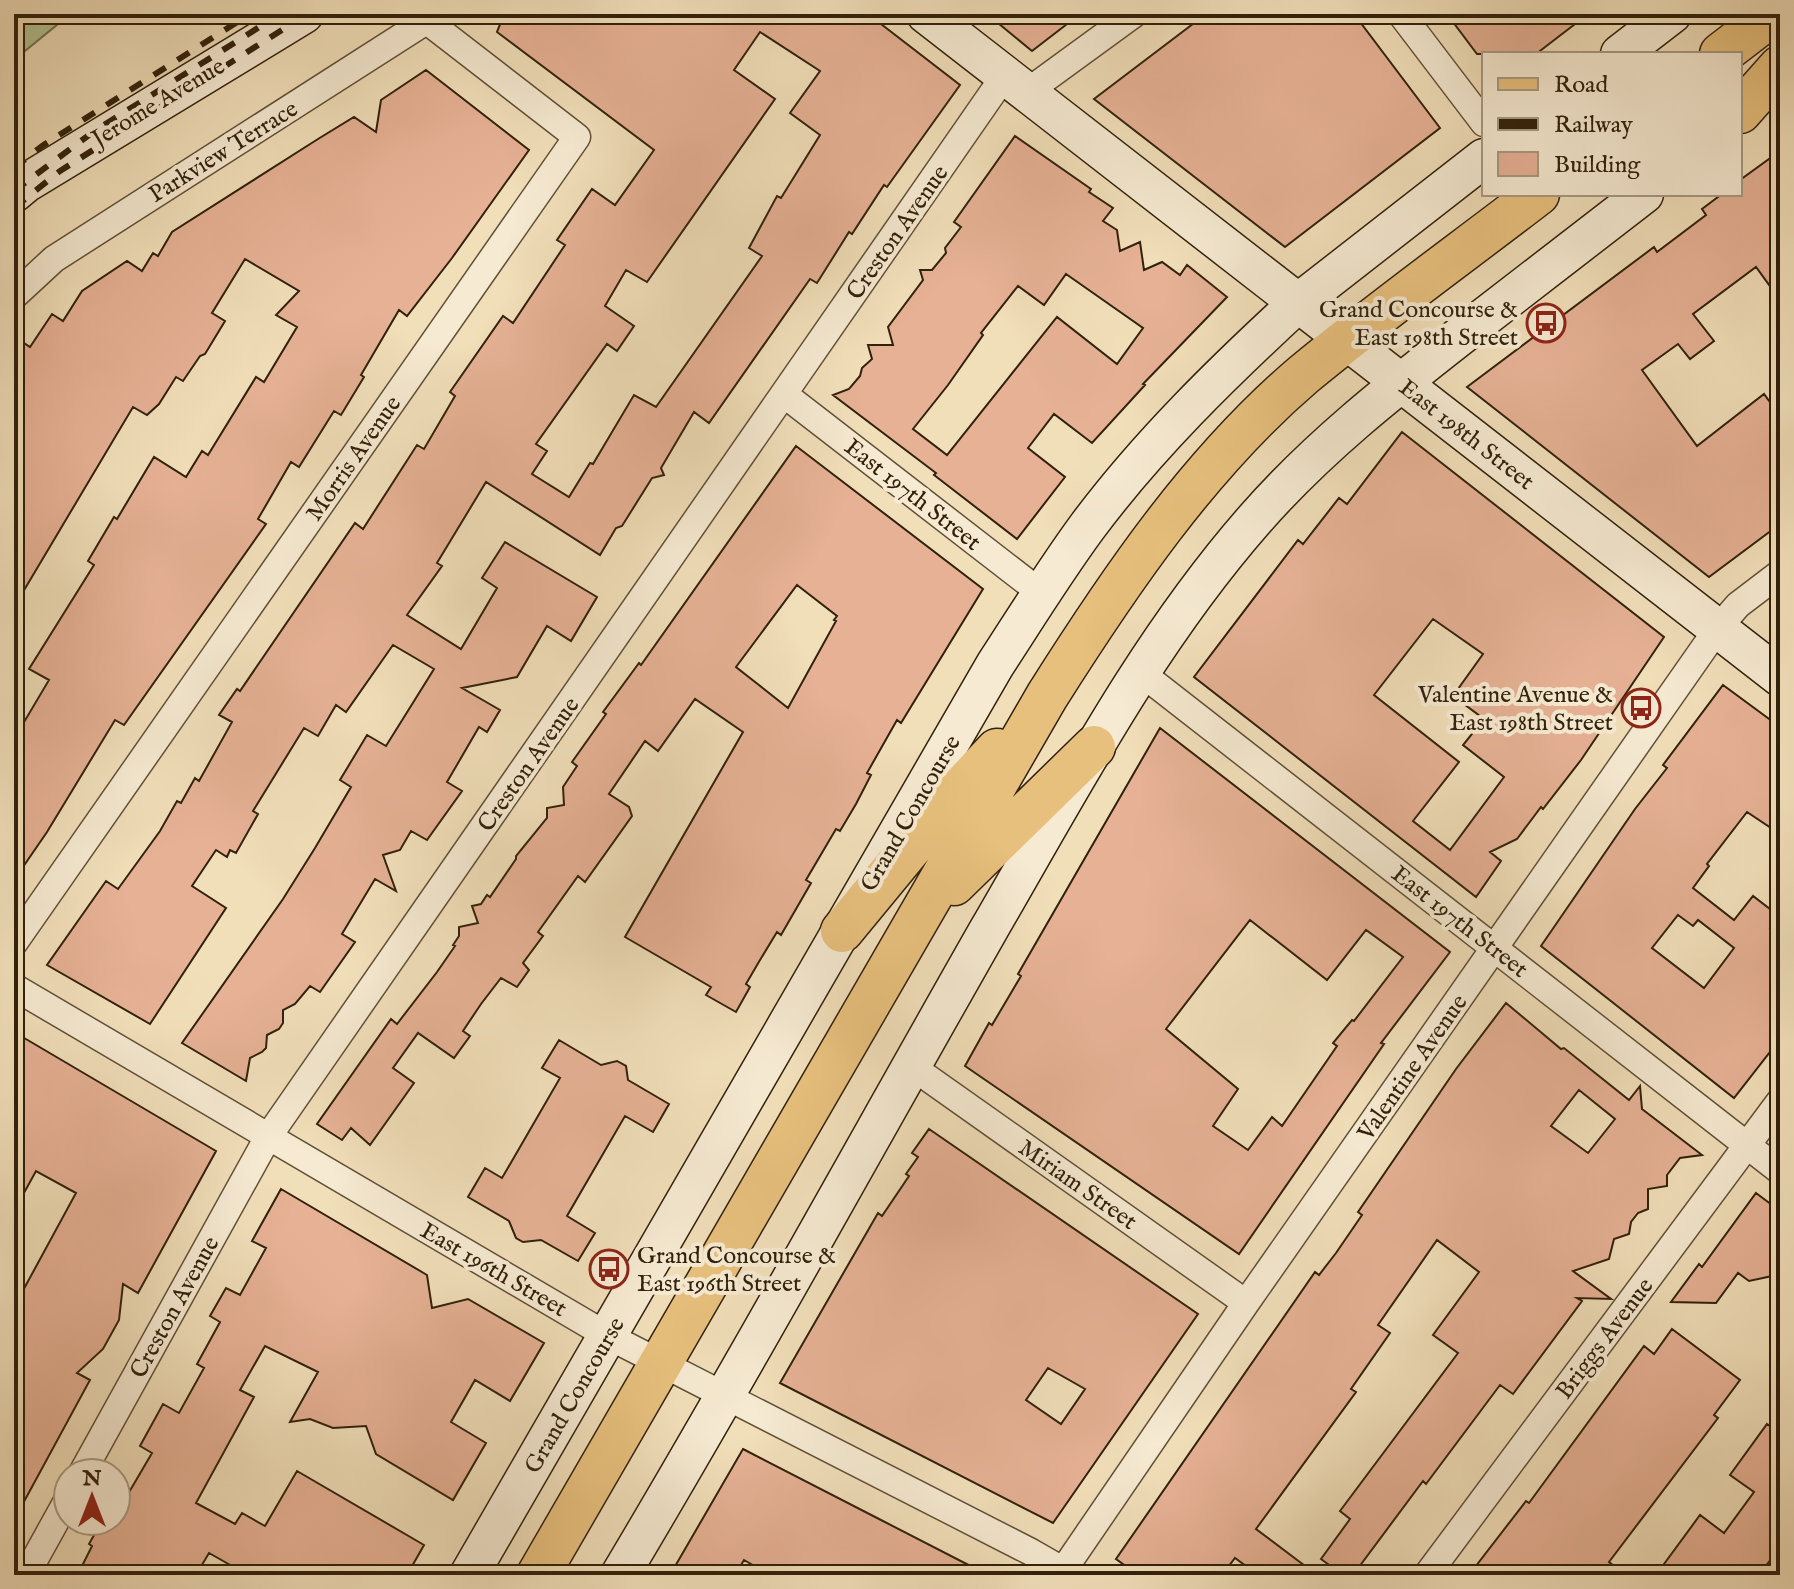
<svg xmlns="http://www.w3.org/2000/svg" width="1794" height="1589" viewBox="0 0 1794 1589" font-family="'IM FELL English',serif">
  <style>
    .green { fill: #b4c394; stroke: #727250; stroke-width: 2 }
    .building { fill: #e6b195; stroke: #31210b; stroke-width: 2; fill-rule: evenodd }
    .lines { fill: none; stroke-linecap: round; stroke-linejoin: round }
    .street-casing { stroke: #615037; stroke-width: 29 }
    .secondary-casing { stroke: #31210b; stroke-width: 41 }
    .primary-casing { stroke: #31210b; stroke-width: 45 }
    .street { stroke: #f6ead2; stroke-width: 26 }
    .secondary { stroke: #f6ead2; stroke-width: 38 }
    .primary { stroke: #e8c07d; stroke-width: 42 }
    .rail { stroke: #31210b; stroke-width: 6; stroke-dasharray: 14 14; stroke-linecap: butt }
    .labels { text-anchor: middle; stroke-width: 8; stroke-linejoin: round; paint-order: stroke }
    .street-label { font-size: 24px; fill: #31210b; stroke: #f6ead2 }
    .poi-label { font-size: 24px; fill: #31210b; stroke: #f6ead2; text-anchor: end }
  </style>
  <rect width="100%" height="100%" fill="#f1dfba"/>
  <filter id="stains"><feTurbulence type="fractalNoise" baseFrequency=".0025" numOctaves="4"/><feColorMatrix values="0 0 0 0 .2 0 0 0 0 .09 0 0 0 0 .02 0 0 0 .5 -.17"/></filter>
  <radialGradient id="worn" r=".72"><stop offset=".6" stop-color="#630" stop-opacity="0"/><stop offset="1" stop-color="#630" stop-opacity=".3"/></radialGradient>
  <path class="green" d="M14 14H64L58 24 14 60Z"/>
  <path class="building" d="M512 14H868L960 85 887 187 884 185 852 234 849 232 817 283 810 279 709 423 694 412 661 468 664 475 652 478 622 526 616 528 600 555 486 482 437 563 442 566 407 615 461 649 497 588 482 578 505 542 597 597 571 641 547 626 517 677 462 688 500 710 487 732 479 727 447 782 462 791 427 840 411 831 400 850 383 855 396 891 375 879 342 934 355 942 320 992 310 986 295 1004 283 1010V1023L279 1029 267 1035 266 1048 262 1052 250 1058 246 1081 182 1043 283 899 315 848 351 787 340 780 367 735 386 746 434 669 393 645 346 712 336 705 318 736 304 728 253 811 258 814 236 853 230 850 227 857 216 850 192 886 226 908 150 1024 47 965 106 881 118 889 160 831 177 801 181 803 195 778 199 781 232 722 219 715 237 689 240 691 355 523 363 529 417 445 424 449 455 396 450 392 503 316 513 323 565 245 557 240 592 189 615 205 654 150 497 32 501 22ZM760 32 820 71 790 113 820 135 781 198 777 196 749 248 762 256 656 407 634 395 593 464 590 463 569 497 532 474 547 451 536 444 607 344 617 351 634 326 605 306 626 270 647 282 775 99 734 70Z
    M987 14H1080L1032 51Z
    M1206 14H1354L1440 128 1285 247 1094 99Z
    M1447 14H1588L1536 54H1477Z
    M426 70 529 150 452 258 407 316 399 310 361 375 364 377 341 415 334 411 299 467 291 462 258 519 266 524 124 725 115 720 47 832 14 880V739L49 680 29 669 94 565 88 561 114 517 117 519 154 457 186 477 202 451 208 455 256 377 264 382 297 327 276 315 299 291 245 259 212 313 225 321 205 354 200 356 183 381 176 377 159 404 147 415 133 407 14 607V359L24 343 30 347 52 314 63 321 82 291 127 261 142 271 153 253 158 256 172 232 318 139 354 117 376 132 381 100Z
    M1015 136 1091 189 1089 192 1113 208 1103 221 1117 230 1120 251 1140 242 1144 270 1162 262 1180 275 1187 265 1227 297 1143 384 1145 385 1092 443 1054 414 1028 448 1065 477 1017 539 934 475 936 473 833 395 849 389 860 376 862 368 872 359 868 345H893L888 327 923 280 920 270H932L946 253 945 248 961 227 954 222ZM1066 274 1143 328 1117 364 1057 317 947 455 913 429 948 385 983 335 981 333 1018 286 1044 305Z
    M1780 151V300L1756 267 1693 314 1714 341 1690 359 1678 344 1642 370 1697 446 1764 394 1780 416V524L1709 577 1467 387 1654 247 1657 252 1706 215 1702 209 1722 194H1740V180Z
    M1402 432 1664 637 1581 760 1543 809 1541 807 1517 839 1490 852 1501 861 1476 897 1194 677 1298 540 1303 544 1339 498 1347 504ZM1433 619 1483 654 1453 696 1484 719 1463 745 1504 777 1450 850 1413 821 1459 762 1374 695Z
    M796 446 983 589 901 723 897 720 867 773 871 775 856 804 840 831 836 829 806 880 811 883 781 935 777 932 760 960 746 984 750 987 736 1012 706 995 711 987 625 937 743 732 695 699 658 751 645 741 609 794 629 807 632 816 585 882 578 876 538 932 543 936 523 963 529 970 517 987 501 978 481 1004 463 1031 470 1036 454 1058 418 1033 393 1068 414 1083 370 1145 351 1128 342 1140 317 1124 391 1019 397 1024 437 972 455 946 453 945 459 936V927L478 923 472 906 481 904 487 895 490 897 516 859V856L547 818V808L564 805 563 787 577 766 572 762 606 714 603 712 639 663 641 665ZM797 585 837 616 834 620 836 621 788 708 736 667Z
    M1723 685 1780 727V834L1747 812 1707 864 1709 866 1693 888 1734 920 1753 896 1779 916 1770 928 1780 936V1039L1734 1098 1541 946 1635 809 1667 768 1663 765ZM1678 915 1693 926 1698 920 1734 948 1704 988 1652 948Z
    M1160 728 1450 952 1381 1043 1384 1044 1239 1254 965 1066 989 1023 992 1025 1008 998 1021 976 1018 974ZM1250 920 1327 980 1366 930 1403 957 1354 1021 1352 1020 1333 1043 1337 1046 1282 1126 1272 1117 1248 1150 1213 1126 1238 1089 1166 1029Z
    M1506 1003 1561 1049 1564 1048 1629 1100 1640 1086 1642 1109 1702 1155 1680 1158 1667 1175V1186L1648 1189V1209L1638 1213 1631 1222 1629 1234 1614 1239 1609 1259 1573 1271 1611 1299 1577 1298 1582 1301 1513 1394 1500 1385 1426 1484 1423 1481 1353 1575H1343L1321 1559 1350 1519 1340 1511 1458 1353 1433 1335 1479 1272 1437 1240 1378 1325 1390 1333 1351 1389 1356 1392 1256 1529 1317 1575H1258L1235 1558 1222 1575H1138L1116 1559 1315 1272 1319 1275 1336 1253 1362 1215 1358 1212 1456 1069ZM1579 1090 1615 1119 1588 1153 1551 1126Z
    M14 1032 216 1151 138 1293 123 1284 119 1320 103 1349 77 1373 90 1380 14 1520V1307L76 1193 36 1171 14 1211Z
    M559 1040 601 1065 617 1061 626 1066 628 1080 669 1104 653 1132 625 1116 567 1216 595 1233 578 1261 541 1240 523 1242 516 1238 509 1221 468 1197 485 1168 502 1178 560 1078 542 1068Z
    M929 1129 1198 1314 1053 1523 780 1383 878 1213 882 1216 909 1176 906 1174 918 1157 912 1153ZM1048 1368 1085 1389 1061 1424 1026 1400Z
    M281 1189 427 1275 432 1308 468 1299 544 1343 510 1401 475 1380 451 1422 486 1443 453 1500 376 1454 366 1426 333 1428 310 1419 290 1422 318 1372 265 1346 240 1390 254 1397 196 1503 235 1524 242 1513 265 1526 297 1471 424 1545 407 1575H248L209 1553 196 1575H99L82 1566 92 1546 89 1544 102 1521H116V1488L128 1494 152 1453 140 1446 163 1404 179 1413 204 1368 197 1364 220 1322 210 1316 226 1288 240 1295 266 1248 252 1241Z
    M1756 1193 1780 1211V1265L1772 1276 1749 1281 1738 1273 1716 1303 1671 1302 1699 1264 1702 1267Z
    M1672 1329 1740 1380 1714 1415 1718 1418 1609 1562 1626 1575H1469L1526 1501 1529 1503 1644 1346 1654 1354Z
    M1767 1424 1780 1433V1547L1759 1575H1656L1700 1515 1724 1533 1754 1492 1730 1475Z
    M743 1449 881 1520 988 1575H770L744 1560 735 1575H670Z"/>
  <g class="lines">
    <g class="street-casing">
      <path id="street" d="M1401 14 1484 123
        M1027 92 1134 14
        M14 296 54 259 437 14
        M785 395 1041 593
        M1140 672 1780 1171
        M14 943 577 137 418 14
        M14 987 608 1336 1031 1552 1071 1575
        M911 1066 1246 1303
        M82 1473 268 1137 1005 75
        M26 1575 68 1499
        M1060 1575 1246 1303 1718 628 1738 605 1780 573
        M1427 1575 1780 1101"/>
    </g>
    <g class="secondary-casing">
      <path id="secondary" d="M926 14 1780 677
        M1620 54 1672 14
        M14 193 26 183 304 14
        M469 1575 995 665C1025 619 1054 572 1087 527 1148 445 1223 372 1298 303L1484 158
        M620 1575C747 1362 866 1145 989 929 1071 788 1147 642 1255 519 1317 448 1391 390 1464 333 1524 287 1584 240 1644 194"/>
    </g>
    <g class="primary-casing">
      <path id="primary" d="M1721 54 1773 14
        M1740 112 1780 67
        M954 884 1094 747
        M842 931 950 800 997 750
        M538 1575 1047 696C1119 582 1199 464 1303 375 1379 312 1460 254 1538 194"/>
    </g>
    <use href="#street" class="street"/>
    <use href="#secondary" class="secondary"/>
    <use href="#primary" class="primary"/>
    <path class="rail" d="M14 168 42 146 250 14
      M14 191 93 132 280 14
      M14 208 60 171 307 14"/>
  </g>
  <defs>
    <g id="bus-ring" transform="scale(2)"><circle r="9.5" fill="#f6ead2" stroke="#8f2418" stroke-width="1.5"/><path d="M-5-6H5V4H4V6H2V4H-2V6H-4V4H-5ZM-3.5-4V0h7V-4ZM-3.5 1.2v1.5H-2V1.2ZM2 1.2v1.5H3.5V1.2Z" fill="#8f2418"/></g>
  </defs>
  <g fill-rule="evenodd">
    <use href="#bus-ring" x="1546" y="323"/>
    <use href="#bus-ring" x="1641" y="708"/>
    <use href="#bus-ring" x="609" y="1269"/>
  </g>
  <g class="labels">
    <g class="street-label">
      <text transform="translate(158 102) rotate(-31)" y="8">Jerome Avenue</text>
      <text transform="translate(223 151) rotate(-32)" y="8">Parkview Terrace</text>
      <text transform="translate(897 232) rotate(-55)" y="8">Creston Avenue</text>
      <text transform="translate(1467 434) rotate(38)" y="8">East 198th Street</text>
      <text transform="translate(353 458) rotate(-55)" y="8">Morris Avenue</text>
      <text transform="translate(913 494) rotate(38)" y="8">East 197th Street</text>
      <text transform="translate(528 764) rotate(-55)" y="8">Creston Avenue</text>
      <text transform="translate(910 813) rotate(-60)" y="8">Grand Concourse</text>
      <text transform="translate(1460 921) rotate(38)" y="8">East 197th Street</text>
      <text transform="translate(1412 1067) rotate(-55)" y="8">Valentine Avenue</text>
      <text transform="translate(1078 1184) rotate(35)" y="8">Miriam Street</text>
      <text transform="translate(494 1269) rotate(30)" y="8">East 196th Street</text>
      <text transform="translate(174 1307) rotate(-61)" y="8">Creston Avenue</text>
      <text transform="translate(1604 1338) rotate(-53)" y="8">Briggs Avenue</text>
      <text transform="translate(574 1395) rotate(-60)" y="8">Grand Concourse</text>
    </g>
    <g class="poi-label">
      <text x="1518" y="317">Grand Concourse &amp;<tspan x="1518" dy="28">East 198th Street</tspan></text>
      <text x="1613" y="702">Valentine Avenue &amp;<tspan x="1613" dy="28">East 198th Street</tspan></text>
      <text x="637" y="1263" text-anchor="start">Grand Concourse &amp;<tspan x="637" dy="28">East 196th Street</tspan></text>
    </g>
  </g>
  <rect width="1794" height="1589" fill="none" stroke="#f1dfba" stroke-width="48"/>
  <rect x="16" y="16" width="1762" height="1557" fill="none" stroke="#31210b" stroke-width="4"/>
  <rect x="24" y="24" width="1746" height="1541" fill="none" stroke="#31210b" stroke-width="2"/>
  <rect x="1482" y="52" width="260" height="144" fill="#f6ead2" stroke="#a79a82" stroke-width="2"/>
  <rect x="1498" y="78" width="40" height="12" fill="#e8c07d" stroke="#a79a82" stroke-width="2"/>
  <text x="1554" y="92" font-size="24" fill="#31210b">Road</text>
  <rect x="1498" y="118" width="40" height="12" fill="#31210b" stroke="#a79a82" stroke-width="2"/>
  <text x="1554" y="132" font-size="24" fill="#31210b">Railway</text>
  <rect x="1498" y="152" width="40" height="24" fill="#e6b195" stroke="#a79a82" stroke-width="2"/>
  <text x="1554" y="172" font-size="24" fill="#31210b">Building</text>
  <g transform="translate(92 1497)"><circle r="38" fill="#f6ead2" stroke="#a79a82" stroke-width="2"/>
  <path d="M0-6L14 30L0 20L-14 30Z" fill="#8f2418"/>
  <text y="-12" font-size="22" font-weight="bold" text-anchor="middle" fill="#31210b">N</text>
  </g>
  <rect width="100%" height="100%" filter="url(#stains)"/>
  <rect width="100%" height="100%" fill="url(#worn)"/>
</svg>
